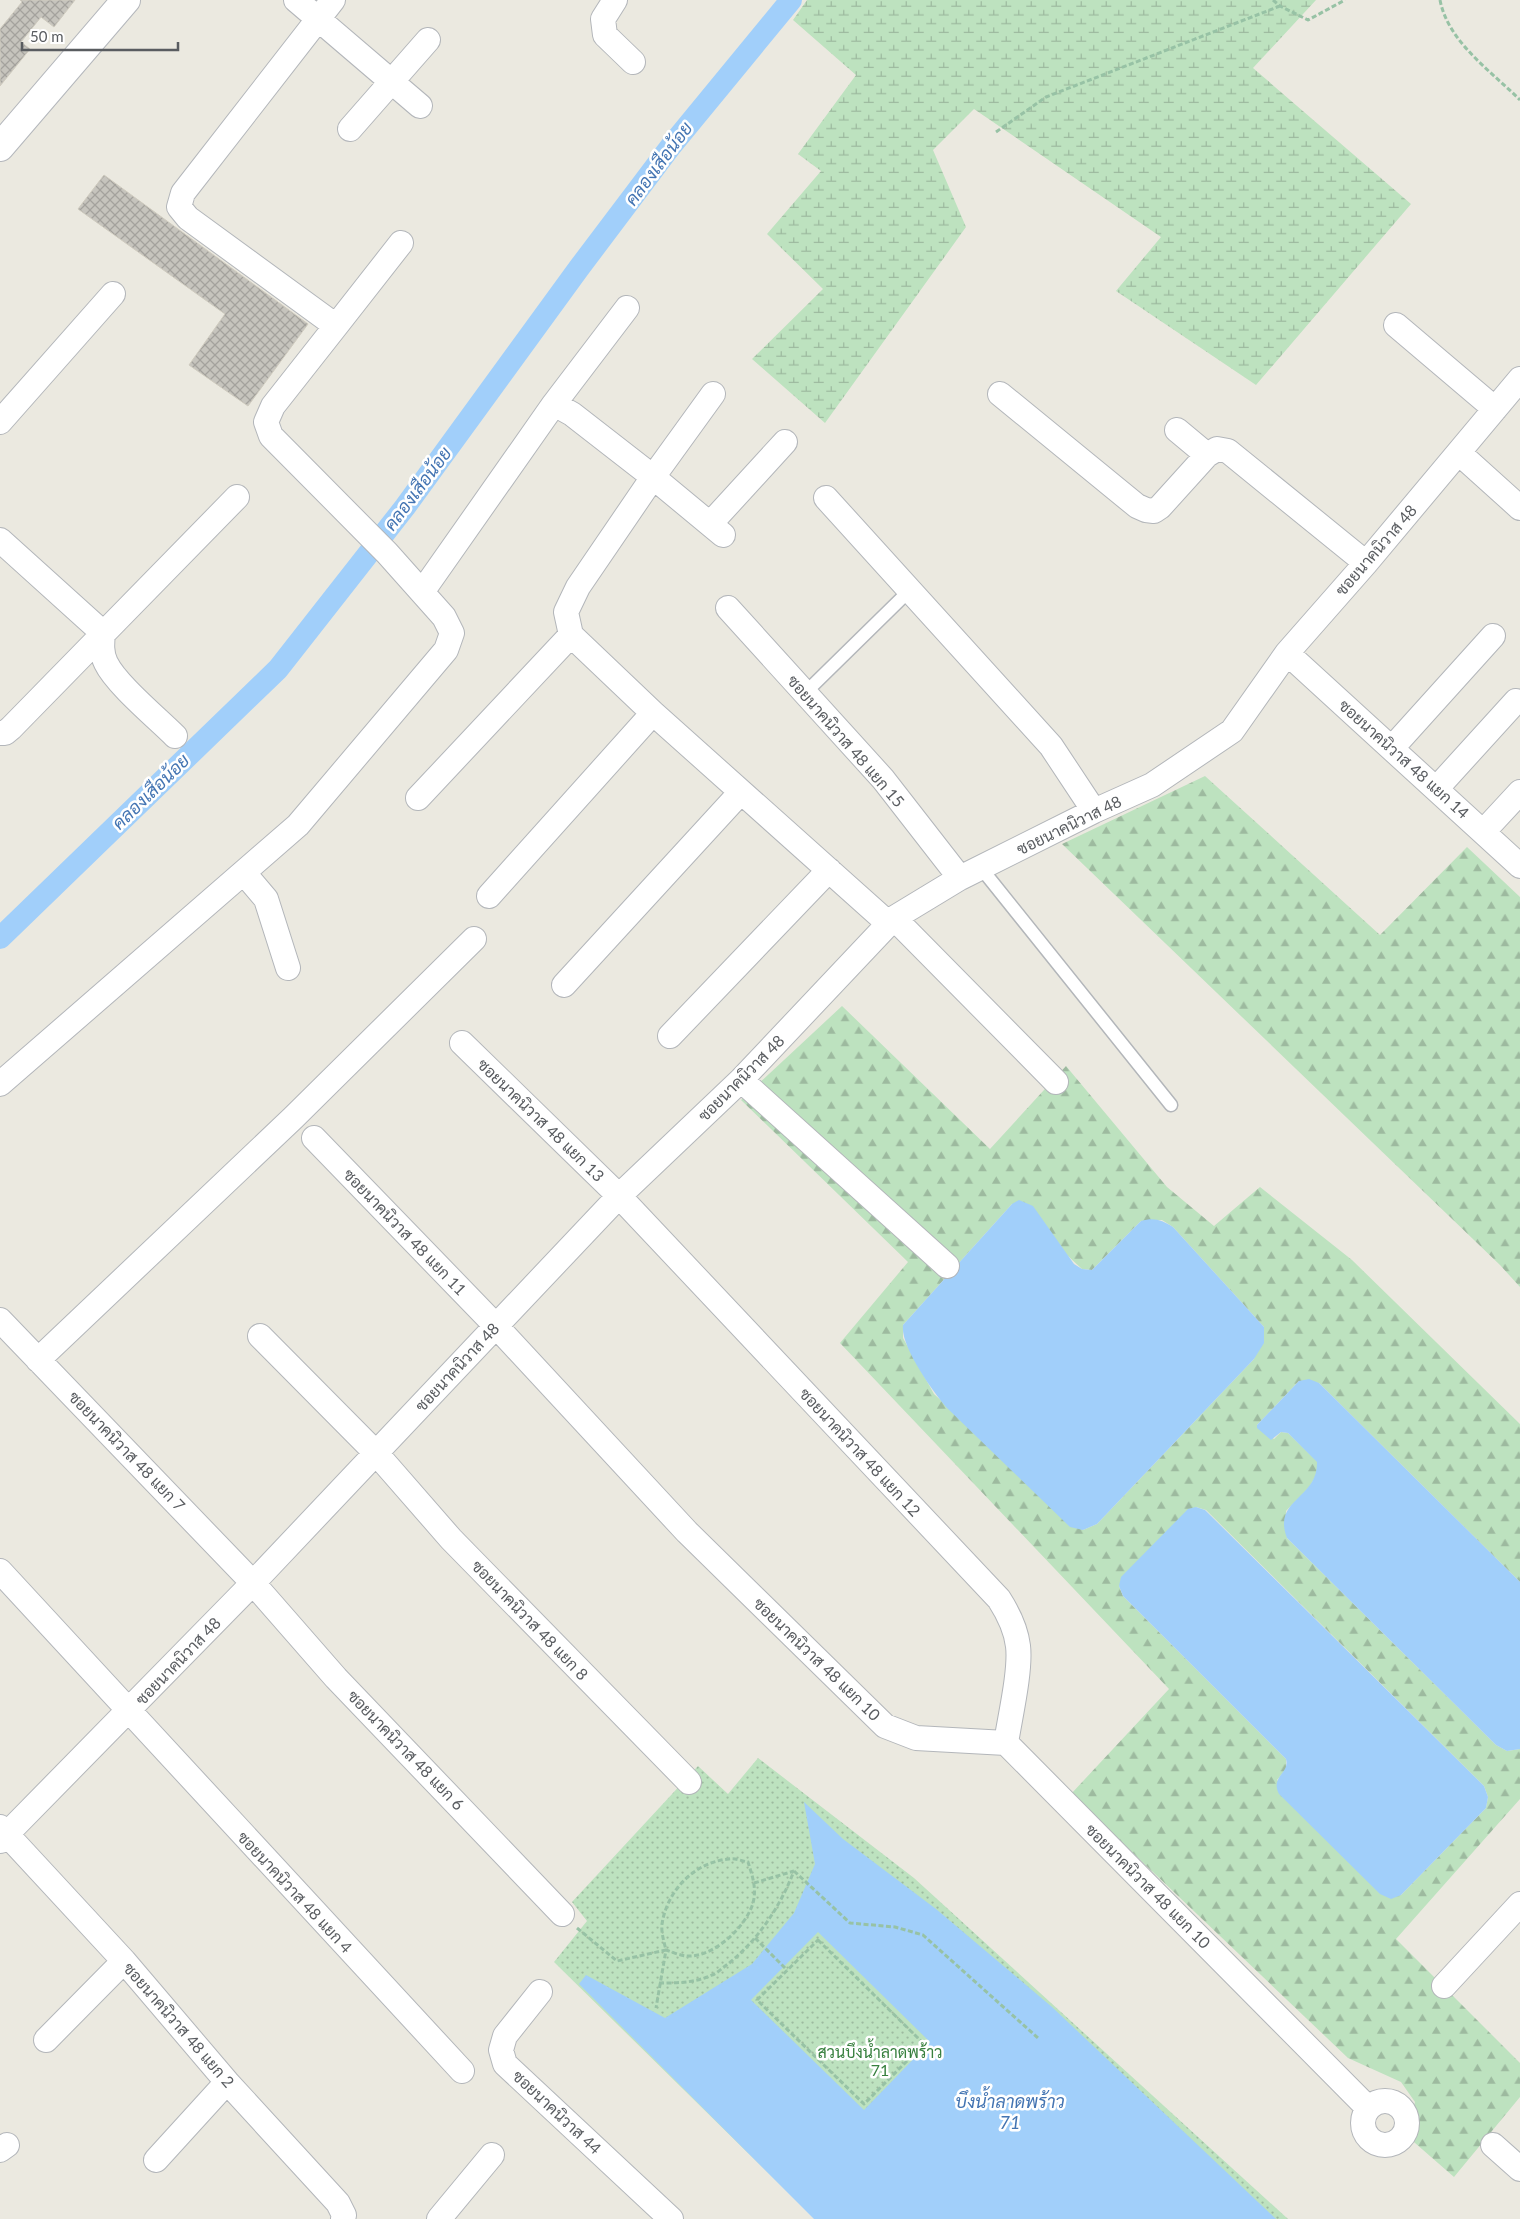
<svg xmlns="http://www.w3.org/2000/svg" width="1520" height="2219" viewBox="0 0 1520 2219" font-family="Lato,Sarabun,sans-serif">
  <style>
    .grass { fill: url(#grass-dots) }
    .forest { fill: url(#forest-firs); fill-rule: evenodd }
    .wetland { fill: url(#wetland-marsh) }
    .water { fill: #a1cffa; fill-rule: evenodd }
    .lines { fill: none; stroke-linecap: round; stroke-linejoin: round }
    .canal { stroke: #a1cffa; stroke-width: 22 }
    .building { fill: url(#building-cross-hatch); stroke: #cfcbbf }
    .lane-casing { stroke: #b3b6ba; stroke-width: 15 }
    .street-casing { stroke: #b3b6ba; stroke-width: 26 }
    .secondary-casing { stroke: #b4b7bc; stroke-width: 30 }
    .path { stroke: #97c2a5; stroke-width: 3; stroke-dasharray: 5 2.5; stroke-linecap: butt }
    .lane { stroke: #fff; stroke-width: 12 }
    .street { stroke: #fff; stroke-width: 24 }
    .secondary { stroke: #fff; stroke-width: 28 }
    .labels { text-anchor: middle; stroke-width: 5; stroke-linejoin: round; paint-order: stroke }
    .street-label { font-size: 16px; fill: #595c60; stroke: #fff }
    .park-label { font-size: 16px; fill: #38803f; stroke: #fff }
    .water-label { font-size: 18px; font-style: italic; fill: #4374b2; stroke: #fff }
  </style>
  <defs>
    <pattern id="grass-dots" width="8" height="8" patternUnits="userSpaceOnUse" patternTransform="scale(1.25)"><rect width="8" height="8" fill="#bde2bf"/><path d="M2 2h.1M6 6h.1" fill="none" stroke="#9dba9f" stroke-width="1.8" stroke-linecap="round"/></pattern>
    <pattern id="forest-firs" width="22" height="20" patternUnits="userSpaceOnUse" patternTransform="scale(1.25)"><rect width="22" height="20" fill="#bde2bf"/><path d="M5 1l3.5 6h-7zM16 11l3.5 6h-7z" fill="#9dba9f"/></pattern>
    <pattern id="wetland-marsh" width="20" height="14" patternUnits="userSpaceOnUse" patternTransform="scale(1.25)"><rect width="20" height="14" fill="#bde2bf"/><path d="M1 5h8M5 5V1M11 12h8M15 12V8" fill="none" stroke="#9dba9f"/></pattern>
    <pattern id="building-cross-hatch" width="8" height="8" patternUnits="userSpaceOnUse" patternTransform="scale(1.25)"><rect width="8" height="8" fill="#c6c4bd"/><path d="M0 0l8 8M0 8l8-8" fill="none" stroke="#a4a29d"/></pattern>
  </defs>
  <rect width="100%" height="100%" fill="#ebe9e0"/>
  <path class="grass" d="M758 1758 914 1878 1288 2219H815L554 1962 587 1921 572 1902 698 1766 728 1794Z"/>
  <path class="forest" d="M1205 776 1380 935 1467 847 1520 897V1287L1500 1265 1062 844Z
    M842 1006 990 1149 1066 1066 1167 1187 1214 1226 1260 1187 1352 1260 1520 1424V1582L1319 1383 1299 1381 1257 1425 1274 1439 1281 1432 1288 1433 1318 1462C1318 1484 1300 1496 1286 1511L1287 1538 1496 1745 1507 1751 1520 1749V1799L1396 1939 1520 2063V2097L1454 2177 1407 2136 1415 2102 1401 2082 1348 2058 1071 1794 1169 1689 840 1343 908 1262 741 1100ZM1012 1204 1082 1269 1092 1270 1141 1221 1162 1220 1173 1227 1264 1327 1254 1359 1097 1524 1083 1530 934 1394 903 1338V1325ZM1196 1507 1206 1510 1484 1786 1488 1797 1486 1808 1401 1895 1277 1780 1286 1769V1759L1123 1596 1119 1586Z"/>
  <path class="wetland" d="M807 0H1316L1253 68 1411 204 1256 385 1116 291 1161 237 974 109 933 150 966 227 825 423 752 359 823 289 767 234 821 171 798 154 856 75 793 20Z"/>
  <path class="water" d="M1019 1200 1033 1206 1074 1264 1082 1269 1092 1270 1141 1221C1154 1217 1162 1220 1173 1227L1264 1327V1343L1254 1359 1097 1524 1083 1530 1070 1527 947 1408C933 1392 900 1346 903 1325L1012 1204Z
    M1309 1379 1319 1383 1520 1582V1749L1507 1751 1496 1745 1287 1538C1272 1499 1318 1499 1317 1462L1288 1433 1281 1432 1271 1440 1257 1428V1425L1299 1381Z
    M1196 1507 1205 1510 1484 1786 1488 1797 1486 1808 1401 1895 1391 1899 1380 1894 1279 1794C1270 1776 1290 1774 1286 1759L1123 1596 1119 1586 1121 1577 1188 1509Z
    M804 1802 843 1839 936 1909 1052 2007 1276 2219H814L579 1984 586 1975 665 2018 752 1964 794 1913 815 1864ZM818 1932 930 2042 864 2110 751 2000Z"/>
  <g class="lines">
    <path class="canal" d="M0 938 278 669 405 507 579 268 671 146 791 0"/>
  </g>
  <path class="building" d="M20 0H75L54 27 41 17 21 42 30 49 0 86V29L22 2Z
    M104 175 308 324 248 406 189 365 225 314 78 209Z"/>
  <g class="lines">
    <g class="lane-casing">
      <path id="lane" d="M805 693 910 590
        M981 868 1171 1105"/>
    </g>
    <g class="street-casing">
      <path id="street" d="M296 0 420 106
        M615 0 603 19 605 35 633 62
        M350 129 428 40
        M1396 325 1495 409
        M336 326 401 243
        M713 394 653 477 723 535
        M1000 394 1137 506 1146 510 1154 511 1160 507 1207 455 1217 449 1228 451 1366 563
        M554 404 572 414 653 477 578 587 566 612 571 635 653 713 889 924
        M0 422 113 294
        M1177 430 1207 455
        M1459 453 1520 508
        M826 498 1051 746 1094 811
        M710 524 785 442
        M0 540 103 633
        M422 592 554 404 627 308
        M728 608 883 779 960 878
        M103 633C102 643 101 653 106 663 116 684 157 718 175 736
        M1287 653 1520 866
        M0 733H5L11 728 237 497
        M1392 748 1493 636
        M1437 788 1516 701
        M418 798 571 635
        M1483 832 1520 792
        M244 873 266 899 288 968
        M489 896 653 713
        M894 918 1056 1082
        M564 985 741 792
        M670 1036 829 870
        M462 1043 619 1196 999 1599C1008 1613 1016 1629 1018 1646 1021 1670 1010 1717 1006 1743
        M741 1080 947 1266
        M0 1084 298 825 446 650 452 633 444 617 387 553 271 436 266 422 273 406 336 326 188 218 179 207 183 193 333 0
        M314 1138 496 1326 687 1532 885 1726 916 1738 1006 1743 1368 2108
        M0 1320 253 1583 336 1678 562 1914
        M260 1336 376 1453 451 1539 689 1782
        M38 1360 293 1118 474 939
        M0 1571 462 2071
        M0 1827 124 1961 227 2082 338 2203 344 2215 343 2219
        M0 1841 253 1583 619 1196 741 1080 894 918 960 878 1094 811 1152 785 1232 731 1287 653 1366 563 1520 379
        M1444 1986 1520 1904
        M540 1992 505 2036 501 2050 505 2064 671 2219
        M46 2040 124 1961
        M1363 2123a22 22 0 1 1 44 0a22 22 0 1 1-44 0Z
        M1493 2145 1520 2169
        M0 2150 7 2145
        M156 2160 227 2082
        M439 2219 492 2155"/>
    </g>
    <g class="secondary-casing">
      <path id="secondary" d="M0 147 126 0"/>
    </g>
    <path class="path" d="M1273 0 1280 6 1308 20 1345 0
      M1440 0C1448 42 1491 71 1520 100
      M996 132 1046 97 1280 6
      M794 1871 850 1923 895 1927 923 1935 1038 2038
      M754 1883 794 1871
      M577 1928 617 1961 666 1950C664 1942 661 1932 662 1924 667 1891 694 1862 729 1859 735 1858 742 1861 748 1862 752 1875 757 1888 753 1903 746 1927 714 1957 688 1956 681 1956 672 1952 666 1950L656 2008
      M755 1938 787 1970
      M818 1940 924 2044 864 2104 757 2000Z
      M659 1983C677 1983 695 1983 712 1975 718 1973 723 1967 728 1964 758 1940 780 1907 794 1871"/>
    <use href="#lane" class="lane"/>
    <use href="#street" class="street"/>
    <use href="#secondary" class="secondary"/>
  </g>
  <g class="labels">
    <g class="street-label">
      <text transform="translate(1376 550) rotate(-49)" y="6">ซอยนาคนิวาส 48</text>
      <text transform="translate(846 741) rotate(49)" y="6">ซอยนาคนิวาส 48 แยก 15</text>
      <text transform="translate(1404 759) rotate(42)" y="6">ซอยนาคนิวาส 48 แยก 14</text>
      <text transform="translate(1069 825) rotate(-26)" y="6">ซอยนาคนิวาส 48</text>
      <text transform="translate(741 1078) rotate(-45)" y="6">ซอยนาคนิวาส 48</text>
      <text transform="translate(541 1120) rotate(44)" y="6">ซอยนาคนิวาส 48 แยก 13</text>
      <text transform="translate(405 1232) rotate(46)" y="6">ซอยนาคนิวาส 48 แยก 11</text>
      <text transform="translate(457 1367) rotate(-47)" y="6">ซอยนาคนิวาส 48</text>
      <text transform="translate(127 1451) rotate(46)" y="6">ซอยนาคนิวาส 48 แยก 7</text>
      <text transform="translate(860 1452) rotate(47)" y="6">ซอยนาคนิวาส 48 แยก 12</text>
      <text transform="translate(530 1620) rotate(46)" y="6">ซอยนาคนิวาส 48 แยก 8</text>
      <text transform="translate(817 1659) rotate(44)" y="6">ซอยนาคนิวาส 48 แยก 10</text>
      <text transform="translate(178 1661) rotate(-46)" y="6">ซอยนาคนิวาส 48</text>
      <text transform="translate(406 1750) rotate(46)" y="6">ซอยนาคนิวาส 48 แยก 6</text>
      <text transform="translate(1148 1886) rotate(45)" y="6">ซอยนาคนิวาส 48 แยก 10</text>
      <text transform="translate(295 1892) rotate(47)" y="6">ซอยนาคนิวาส 48 แยก 4</text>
      <text transform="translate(179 2025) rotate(49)" y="6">ซอยนาคนิวาส 48 แยก 2</text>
      <text transform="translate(557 2112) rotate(43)" y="6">ซอยนาคนิวาส 44</text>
    </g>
    <g class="park-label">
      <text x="880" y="2058">สวนบึงน้ำลาดพร้าว<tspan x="880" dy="18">71</tspan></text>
    </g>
    <g class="water-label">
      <text transform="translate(659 164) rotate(-53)" y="6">คลองเสือน้อย</text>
      <text transform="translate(418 489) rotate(-53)" y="6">คลองเสือน้อย</text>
      <text transform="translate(151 792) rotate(-44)" y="6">คลองเสือน้อย</text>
      <text x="1010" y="2108">บึงน้ำลาดพร้าว<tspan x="1010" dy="21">71</tspan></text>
    </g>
  </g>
  <path d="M22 42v8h156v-8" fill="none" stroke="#595c60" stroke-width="2.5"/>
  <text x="30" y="42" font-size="15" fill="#595c60" stroke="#ffffff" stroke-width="4" paint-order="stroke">50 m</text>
</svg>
